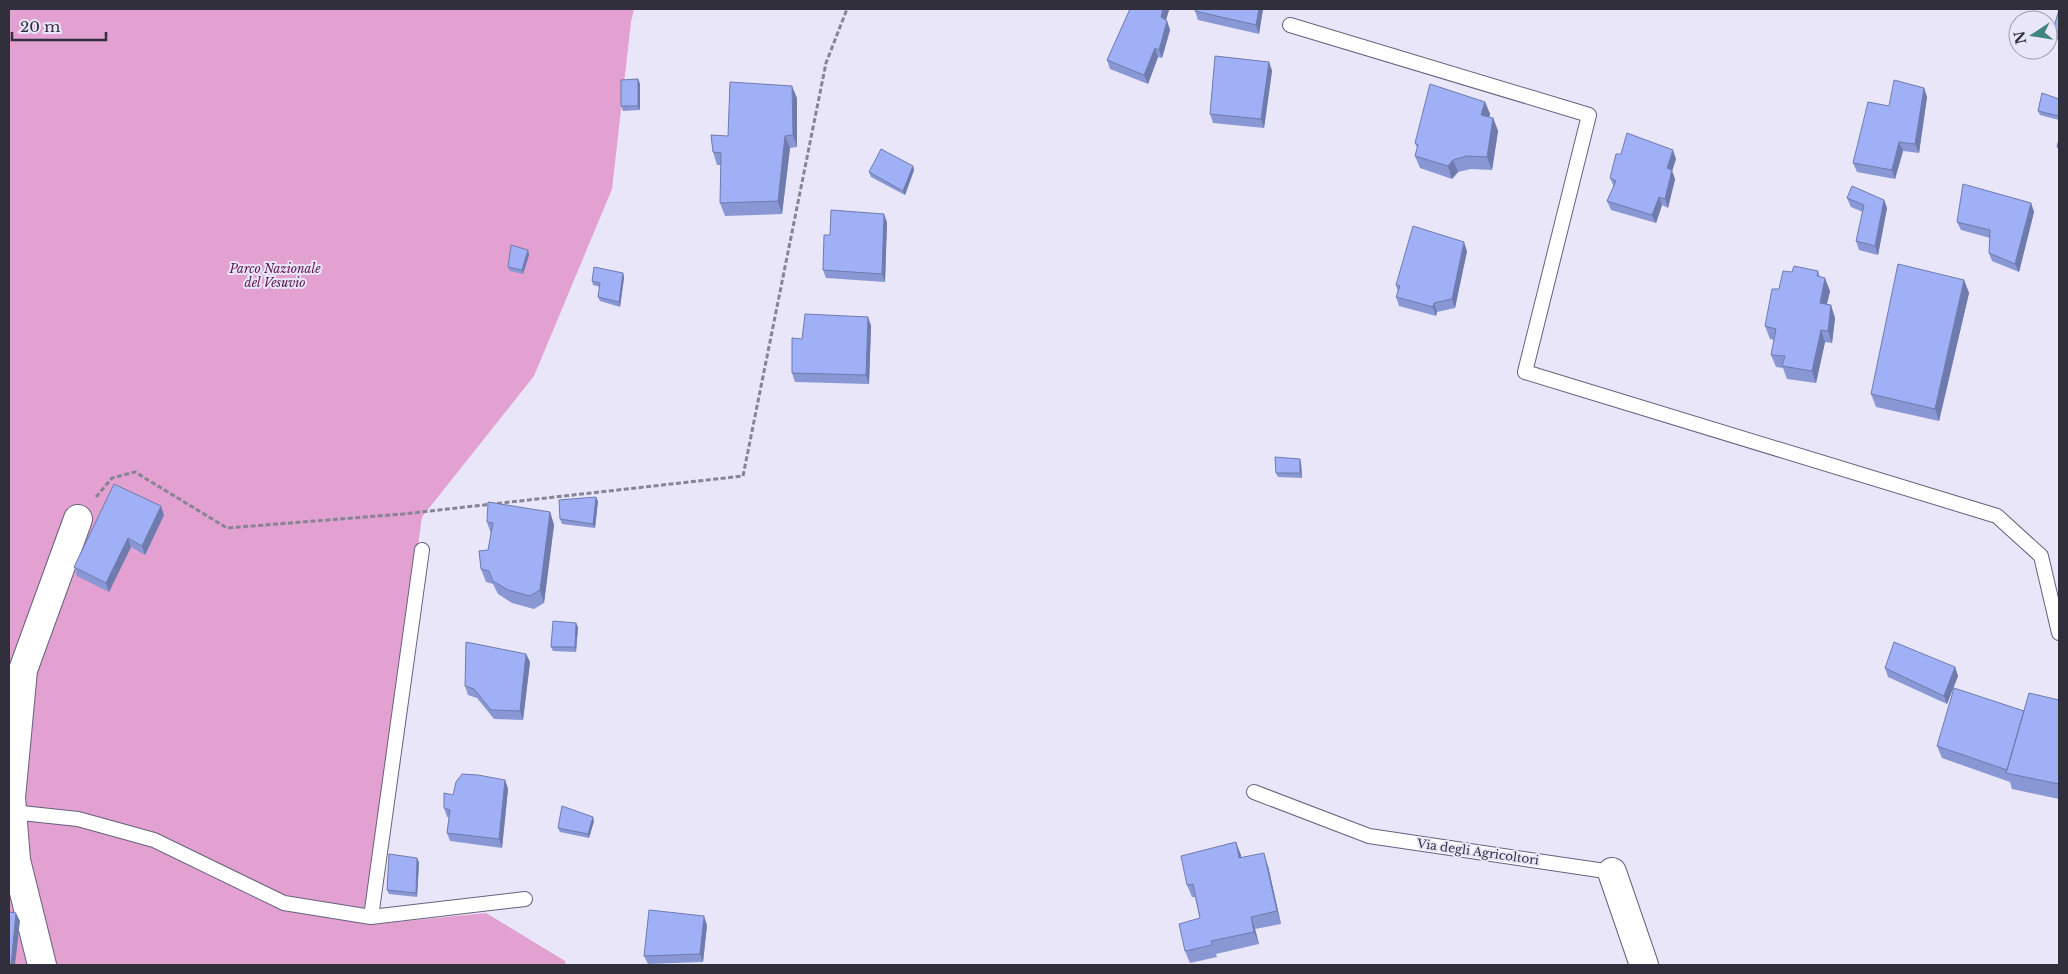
<svg xmlns="http://www.w3.org/2000/svg" width="2068" height="974" viewBox="0 0 2068 974" font-family="'Libre Baskerville',serif">
  <style>
    .green { fill: #e2a1d0 }
    .lines { fill: none; stroke-linecap: round; stroke-linejoin: round }
    .lane-casing { stroke: #67617e; stroke-width: 16 }
    .street-casing { stroke: #67617e; stroke-width: 30 }
    .path { stroke: #878494; stroke-width: 3; stroke-dasharray: 5 2.5; stroke-linecap: butt }
    .lane { stroke: #fff; stroke-width: 14 }
    .street { stroke: #fff; stroke-width: 28 }
    .wall { fill: #8997d4 }
    .shaded-wall { fill: #6f7bac }
    .building { fill: #9fb0f6; stroke: #6f7bac }
    .labels { text-anchor: middle; stroke-width: 4; stroke-linejoin: round; paint-order: stroke }
    .park-label { font-size: 12px; font-style: italic; fill: #5d134f; stroke: #e9e6fa }
    .street-label { font-size: 12px; fill: #322f3c; stroke: #e9e6fa }
  </style>
  <rect width="100%" height="100%" fill="#e9e6fa"/>
  <path class="green" d="M9 9H634L631 22 612 189 534 376 422 517 380 810 362 924 386 923 486 913 565 961 566 965H9Z"/>
  <g class="lines">
    <g class="lane-casing">
      <path id="lane" d="M1290 25 1589 115 1525 372 1997 516 2041 556 2059 633
        M1254 792 1369 836 1612 872
        M12 812 78 819 154 840 284 903 371 917 525 899
        M371 917 422 550"/>
    </g>
    <g class="street-casing">
      <path id="street" d="M9 794 11 798 16 860 42 965
        M11 798 23 670 78 519
        M1612 872 1644 965"/>
    </g>
    <path class="path" d="M96 497 112 478 135 472 227 528 403 514 743 476 826 63 847 9"/>
    <use href="#lane" class="lane"/>
    <use href="#street" class="street"/>
  </g>
  <path class="wall" d="M1130 9H1168L1169 10 1166 20 1167 21 1170 30 1162 58 1158 57 1148 84 1110 69 1107 60Z
    M1263 9 1259 34 1198 20 1195 11Z
    M2059 10V40L2056 39 2053 30Z
    M1269 62 1272 71 1264 128 1213 123 1210 114Z
    M638 79 640 84V110L623 111 621 106Z
    M1924 88 1927 97 1919 153 1903 151 1895 179 1857 172 1853 163 1889 106Z
    M797 98V147L790 148 782 214 725 216 720 203 721 165H717L713 152 728 136Z
    M2059 99V120L2040 115 2038 111Z
    M1485 102 1490 114 1489 117 1493 118 1498 131 1492 170 1471 169 1458 172 1452 179 1420 168 1415 156 1417 148 1415 143Z
    M1676 159 1672 171 1675 179 1668 208 1662 205 1656 223 1611 210 1607 201 1614 187 1610 178Z
    M913 166 914 170 905 195 871 177 869 172Z
    M1847 198 1884 200 1887 208 1878 255 1859 250 1856 241 1863 212 1851 207Z
    M2031 203 2034 212 2019 272 1992 261 1989 253 1990 238 1961 230 1957 222Z
    M887 222 885 282 826 278 823 270 830 235Z
    M528 250 529 255 523 274 510 271 508 267Z
    M1467 251 1455 308 1437 312 1436 316 1399 306 1396 297 1398 292 1396 285Z
    M1818 271 1820 277 1830 291 1827 304 1835 318 1832 343 1825 342 1816 383 1787 379 1783 368 1776 367 1771 355 1774 340 1770 339 1765 326 1779 289 1792 272Z
    M623 273 624 278 620 307 600 301 598 297 600 287 593 285 592 281Z
    M1964 280 1969 293 1939 421 1876 407 1871 394Z
    M868 317 871 326 869 384 795 382 792 373Z
    M1300 459 1301 463 1302 478 1278 477 1276 473Z
    M598 501 595 528 562 524 560 519Z
    M550 512 554 525 544 603 534 609 512 603 498 594 493 584 486 582 481 569 488 550 491 534 487 522Z
    M164 515 145 555 131 547 109 592 77 576 74 567Z
    M578 627 576 652 553 651 551 647Z
    M526 654 530 662 523 720 494 719 477 698 468 695 465 686Z
    M1955 667 1958 676 1947 704 1888 677 1885 668Z
    M2059 700V799L2012 789 2010 782 1942 758 1937 746 2024 711Z
    M505 780 508 789 502 848 450 841 447 833 449 817H447L444 808 453 795Z
    M594 821 589 838 560 832 558 828Z
    M1241 855V858L1268 866 1281 924 1255 929 1259 944 1216 954 1217 957 1190 963 1185 951 1200 918 1195 897H1192L1187 885Z
    M419 862 417 897 389 894 387 890Z
    M707 925 703 962 648 964 644 956Z"/>
  <path class="shaded-wall" d="M1163 9H1168L1169 10 1164 26 1161 17Z
    M1259 9H1263L1259 34 1256 25Z
    M1167 21 1170 30 1162 58 1159 50Z
    M1155 48 1158 57 1148 84 1144 75Z
    M1269 62 1272 71 1264 128 1261 119Z
    M638 79 640 84V110L638 106Z
    M792 86 797 98V147L793 135Z
    M1924 88 1927 97 1919 153 1915 144Z
    M1485 102 1490 114 1486 128 1481 115Z
    M1493 118 1498 131 1492 170 1487 157Z
    M785 136 790 148 782 214 778 201Z
    M1899 142 1903 151 1895 179 1892 170Z
    M1673 150 1676 159 1672 171 1675 179 1668 208 1665 199 1667 168Z
    M1453 160 1458 172 1452 179 1448 166Z
    M913 166 914 170 905 195 903 191Z
    M1659 197 1662 205 1656 223 1652 215Z
    M1884 200 1887 208 1878 255 1875 246Z
    M2031 203 2034 212 2019 272 2015 264Z
    M884 214 887 222 885 282 882 274Z
    M1464 242 1467 251 1455 308 1452 299Z
    M528 250 529 255 523 274 522 270Z
    M623 273 624 278 620 307 619 302Z
    M1825 278 1830 291 1824 315 1820 303Z
    M1964 280 1969 293 1939 421 1935 409Z
    M1434 303 1437 312 1436 316 1433 307Z
    M1831 305 1835 318 1832 343 1828 331Z
    M868 317 871 326 869 384 866 375Z
    M1821 330 1825 342 1816 383 1812 371Z
    M1300 459 1301 463 1302 478 1300 473Z
    M596 497 598 501 595 528 593 524Z
    M161 506 164 515 145 555 142 546Z
    M550 512 554 525 544 603 540 590Z
    M128 538 131 547 109 592 106 583Z
    M576 623 578 627 576 652 575 647Z
    M526 654 530 662 523 720 520 711Z
    M1955 667 1958 676 1947 704 1944 696Z
    M505 780 508 789 502 848 499 839Z
    M593 817 594 821 589 838 588 834Z
    M1236 842 1241 855 1244 870 1239 858Z
    M1264 853 1268 866 1281 924 1277 911Z
    M417 858 419 862 417 897 416 893Z
    M16 913 20 921 15 965H11Z
    M704 916 707 925 703 962 700 954Z
    M1251 917 1255 929 1259 944 1254 932Z"/>
  <path class="building" d="M1130 9H1163L1161 17 1167 21 1159 50 1155 48 1144 75 1107 60Z
    M1196 9H1259L1256 25 1195 11Z
    M2059 10V32L2053 30Z
    M1215 56 1269 62 1261 119 1210 114Z
    M638 79V106H621V80Z
    M1894 80 1924 88 1915 144 1899 142 1892 170 1853 163 1868 102 1889 106Z
    M730 82 792 86 793 135 785 136 778 201 720 203 721 153 713 152 711 135 728 136Z
    M1430 84 1485 102 1481 115 1493 118 1487 157 1467 156 1453 160 1448 166 1415 156 1418 145 1415 143Z
    M2042 93 2059 99V116L2038 111Z
    M1627 133 1673 150 1667 168 1672 170 1665 199 1659 197 1652 215 1607 201 1616 181 1610 178 1616 154H1621Z
    M2059 139V148L2057 147Z
    M881 149 913 166 903 191 869 172Z
    M1963 184 2031 203 2015 264 1989 253 1990 230 1957 222Z
    M1852 186 1884 200 1875 246 1856 241 1864 205 1847 198Z
    M831 210 884 214 882 274 823 270 824 235H830Z
    M1413 226 1464 242 1452 299 1434 303 1433 307 1396 297 1400 286 1396 285Z
    M511 245 528 250 522 270 508 267Z
    M1898 264 1964 280 1935 409 1871 394Z
    M1794 266 1818 271 1817 276 1825 278 1820 303 1831 305 1828 331 1821 330 1812 371 1782 366 1785 356 1771 355 1776 329 1765 326 1772 289H1779L1783 271 1792 272Z
    M594 267 623 273 619 302 598 297 600 283 592 281Z
    M805 314 868 317 866 375 792 373V338L802 339Z
    M1275 457 1300 459V473H1276Z
    M114 484 161 506 142 546 128 538 106 583 74 567Z
    M596 497 593 524 560 519 559 500Z
    M488 502 550 512 540 590 530 596 508 590 493 581 489 571 481 569 479 551 488 550 493 523 487 522Z
    M553 621 576 623 575 647H551Z
    M466 642 526 654 520 711 491 710 474 689 465 686Z
    M1894 642 1955 667 1944 696 1885 668Z
    M1954 688 2024 711 2007 770 1937 746Z
    M2029 693 2059 700V784L2006 773Z
    M462 774 478 775 505 780 499 839 447 833 450 810 444 808V793L453 795 456 782Z
    M562 806 593 817 588 834 558 828Z
    M1236 842 1239 858 1264 853 1277 911 1251 917 1254 932 1211 941 1212 945 1185 951 1179 924 1200 918 1193 884 1187 885 1181 856Z
    M389 854 417 858 416 893 387 890Z
    M649 910 704 916 700 954 644 956Z
    M9 912 16 913 11 965H9Z"/>
  <g class="labels">
    <g class="park-label">
      <text x="275" y="273">Parco Nazionale<tspan x="275" dy="14">del Vesuvio</tspan></text>
    </g>
    <g class="street-label">
      <text transform="translate(1478 852) rotate(8)" y="4">Via degli Agricoltori</text>
    </g>
  </g>
  <rect width="2068" height="974" fill="none" stroke="#322f3c" stroke-width="20"/>
  <g transform="translate(2033 35) rotate(258)"><circle r="24" fill="#e9e6fa" stroke="#a09dae"/>
  <path d="M0-4L9 19L0 12L-9 19Z" fill="#3e857f"/>
  <text y="-8" font-size="14" font-weight="bold" text-anchor="middle" fill="#322f3c">N</text>
  </g>
  <path d="M12 32v8h94v-8" fill="none" stroke="#322f3c" stroke-width="2.5"/>
  <text x="20" y="32" font-size="15" fill="#322f3c" stroke="#e9e6fa" stroke-width="4" paint-order="stroke">20 m</text>
</svg>
